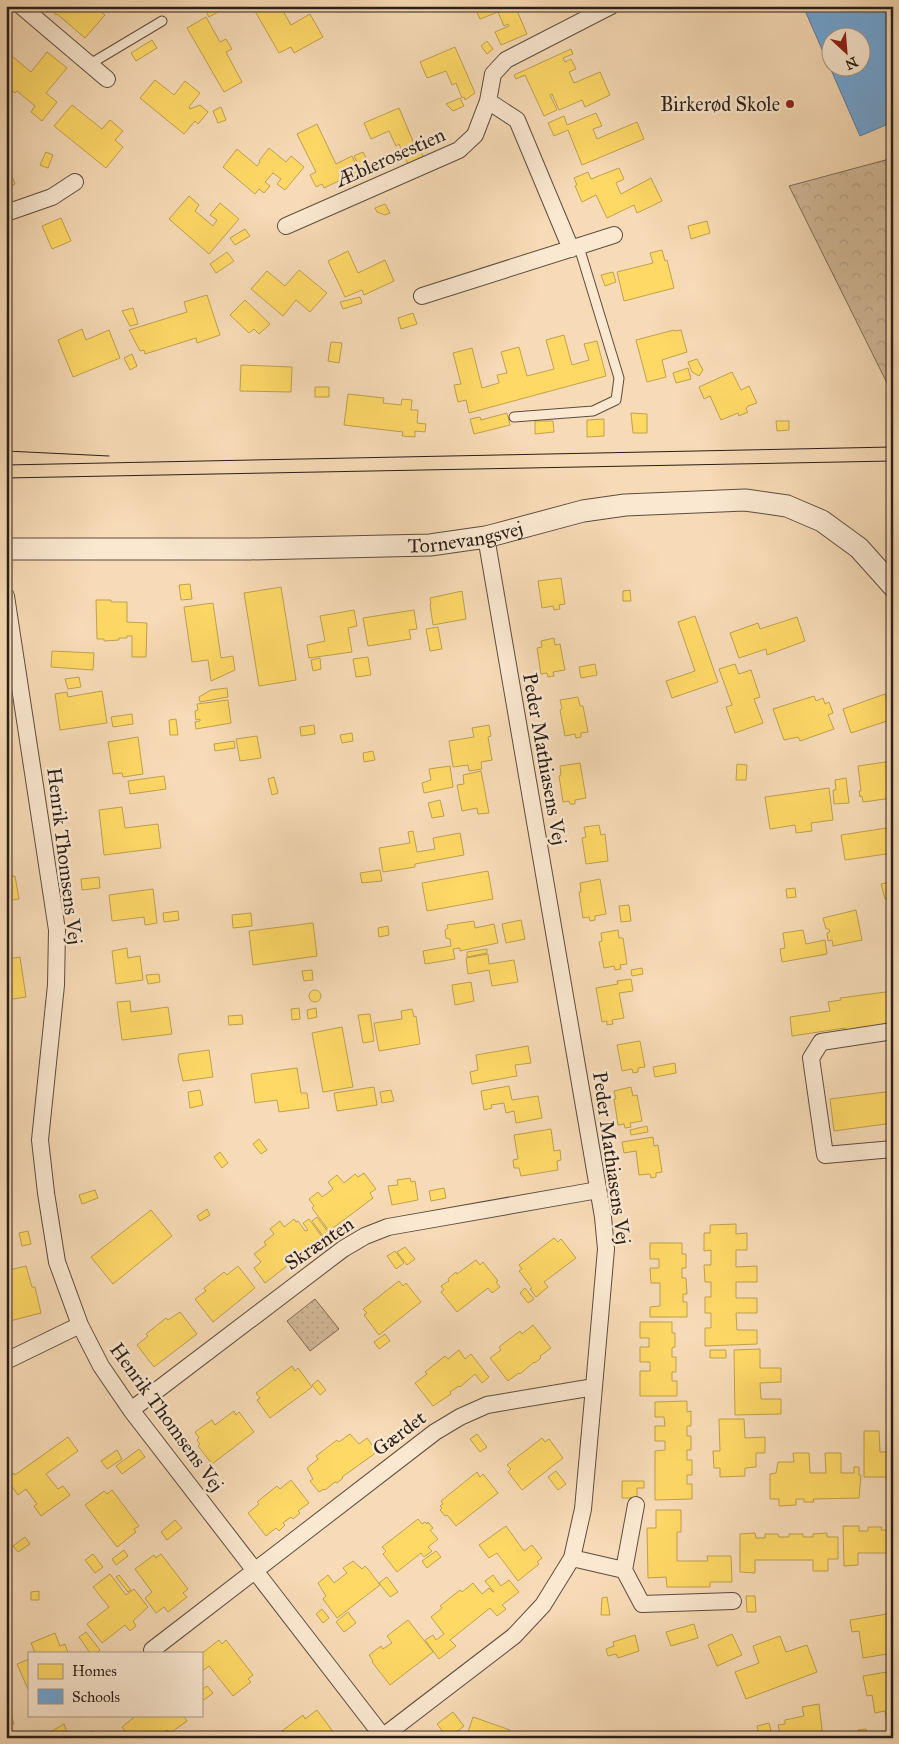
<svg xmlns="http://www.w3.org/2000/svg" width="899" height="1744" viewBox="0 0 899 1744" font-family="'IM FELL Great Primer',serif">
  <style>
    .grass { fill: url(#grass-dots); stroke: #7f6c5a }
    .forest { fill: url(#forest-crowns); stroke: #7f6c5a }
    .homes { fill: #ffd966; stroke: #bfa14f }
    .schools { fill: #6fa8dc; stroke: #5a7fa1; fill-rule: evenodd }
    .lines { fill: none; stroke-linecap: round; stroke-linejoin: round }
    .service-casing { stroke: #5d4d40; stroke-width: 11 }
    .minor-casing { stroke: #5d4d40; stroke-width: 18 }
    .tertiary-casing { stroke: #5d4d40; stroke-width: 23 }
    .service { stroke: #fae8d0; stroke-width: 9 }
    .minor { stroke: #fae8d0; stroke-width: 16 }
    .tertiary { stroke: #fae8d0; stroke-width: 21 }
    .tram { stroke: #2a1e18; stroke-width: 1 }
    .poi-dot { fill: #8f2418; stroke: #fae8d0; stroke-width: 2 }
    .labels { text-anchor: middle; stroke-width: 5; stroke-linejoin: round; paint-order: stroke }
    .poi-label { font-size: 20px; fill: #2a1e18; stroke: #fae8d0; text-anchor: end }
    .street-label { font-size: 20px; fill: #2a1e18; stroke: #fae8d0 }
  </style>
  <defs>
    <pattern id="grass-dots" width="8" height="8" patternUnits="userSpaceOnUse" patternTransform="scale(1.25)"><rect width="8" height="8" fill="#d4bb9b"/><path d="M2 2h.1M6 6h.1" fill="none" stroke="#b6a085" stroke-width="1.8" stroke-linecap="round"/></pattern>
    <pattern id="forest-crowns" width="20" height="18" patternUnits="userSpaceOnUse" patternTransform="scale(1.25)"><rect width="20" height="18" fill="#d4bb9b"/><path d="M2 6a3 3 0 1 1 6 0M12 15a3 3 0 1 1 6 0" fill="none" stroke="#b6a085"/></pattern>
  </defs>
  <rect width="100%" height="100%" fill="#f7dbb6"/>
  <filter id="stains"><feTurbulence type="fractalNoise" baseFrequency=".004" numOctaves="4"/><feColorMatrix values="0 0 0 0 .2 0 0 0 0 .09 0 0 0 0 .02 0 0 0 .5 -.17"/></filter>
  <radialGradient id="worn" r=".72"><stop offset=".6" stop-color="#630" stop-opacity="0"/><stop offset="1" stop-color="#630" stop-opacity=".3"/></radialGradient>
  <path class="grass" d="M315 1299 339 1329 310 1351 287 1321Z"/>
  <path class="forest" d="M893 158V395L789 186Z"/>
  <path class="homes" d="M48 6H84L91 12 95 7 105 15 85 38 57 14 56 15Z
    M203 6H229L209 17Z
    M252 6H280L291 25 310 14 323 37 294 53 291 47 279 53Z
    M474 6H515L527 34 501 45 495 32 509 26 508 24 504 26 498 12 480 19Z
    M206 17 220 42 226 39 232 49 226 52 242 82 224 92 187 28Z
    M152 40 157 48 136 61 131 53Z
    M487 41 493 49 487 54 481 46Z
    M455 47 475 93 465 100 464 97 462 98 456 83 452 85 446 71 427 78 420 62Z
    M571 49 573 54 563 58 565 62 571 59 576 69 569 72 574 83 600 72 610 95 585 107 582 100 559 110 552 94 550 95 557 110 544 116 525 75 516 79 514 75Z
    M47 52 67 68 46 93 57 102 42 121 31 112 35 106 17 91 15 93 7 86 9 84 6 82V62L12 56 31 72Z
    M155 80 174 95 185 81 200 93 189 107 190 109 200 105 208 112 198 124 195 121 184 134 140 98Z
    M460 98 464 106 453 111 446 104Z
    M72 105 102 129 110 120 123 131 115 140 123 147 106 168 54 126Z
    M221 107 226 120 218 123 213 111Z
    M399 108 418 153 421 151 423 157 408 164 399 144 396 146 389 131 371 139 364 123Z
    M596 113 602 126 593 129 597 139 637 122 644 139 582 165 568 130 554 136 548 123 564 116 567 125Z
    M317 124 336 164 352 156 359 171 324 188 322 184 316 187 310 175 316 172 297 134Z
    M269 148 286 162 291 156 304 167 285 190 277 184 281 179 273 173 265 182 270 186 264 193 259 189 255 194 223 167 237 149 257 166 260 162 259 161Z
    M46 152 53 155 48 168 40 165Z
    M363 152 371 167 362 171 354 156Z
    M6 161 15 184 6 188Z
    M619 168 624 179 616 183 621 194 651 178 662 201 637 213 634 205 607 218 596 195 582 202 575 186 577 185 574 178 588 172 591 179Z
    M189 196 199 205 195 211 213 226 217 220 210 215 220 203 239 219 209 254 169 219Z
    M385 204 390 213 385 215 377 212 375 208Z
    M61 218 71 241 52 249 42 226Z
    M707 221 710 233 691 239 688 226Z
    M245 229 250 236 235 245 230 238Z
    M662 250 665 261 667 260 674 288 624 301 617 272 653 263 650 253Z
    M348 251 358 273 385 260 394 281 364 295 362 290 345 297 328 261Z
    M227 252 234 261 216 273 210 264Z
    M299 270 327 293 310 312 296 300 283 316 251 289 267 271 285 286Z
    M613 272 616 282 605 286 601 275Z
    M207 295 220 335 197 343 196 338 145 354 144 350 140 351 129 330 187 312 184 302Z
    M360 297 362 303 343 309 340 302Z
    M245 300 270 324 259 334 254 329 249 333 230 315Z
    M133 308 138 324 130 326 122 311Z
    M413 313 417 324 401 329 398 318Z
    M82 329 86 340 109 330 120 358 73 377 58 340Z
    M674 330 675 331 681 330 687 352 662 360 666 377 647 382 636 340Z
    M564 335 572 365 589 360 584 344 597 341 606 376 469 413 466 400 458 402 454 385 461 384 453 353 472 348 482 388 499 383 497 375 507 373 501 352 519 347 527 376 554 369 546 340Z
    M331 342 342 343 339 363 328 361Z
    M132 354 137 366 130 370 124 358Z
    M697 359 703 370 699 376 692 372 688 362Z
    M241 365 292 367 291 392 240 391Z
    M688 368 691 379 676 383 673 373Z
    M732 372 741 390 749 386 757 403 748 406 746 409 748 412 739 416 738 413 721 420 710 396 704 399 699 387Z
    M315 387H329V397H315Z
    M348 394 384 398 383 403 401 405 402 399 412 400 411 410H418L417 423 426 424 425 432 415 431V437L402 436 403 432 344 425Z
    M507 413 510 425 474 434 470 419 480 417 481 420Z
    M631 413 647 414V433H633Z
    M604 419V436L587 437V420Z
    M535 421H553L554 432 535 434Z
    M776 421H789V430L777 431Z
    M561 578 565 604 559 605 560 609 554 610 553 606 542 608 538 581Z
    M190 584 192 599 181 600 179 585Z
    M281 587 296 680 259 686 244 593Z
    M630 590 631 601H623V591Z
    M462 591 466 619 433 625 430 604H431L430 598Z
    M96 600H111V602H127V622L147 623 146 657H132V636H127V638H119V640L104 641V639H97Z
    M213 603 221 658 233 656 235 670 211 681 208 660 192 662 184 607Z
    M354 610 357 626 348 628 352 652 309 658 307 645 325 641 320 616Z
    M414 610 417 629 409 630 411 639 368 646 363 618Z
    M695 616 718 682 672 698 666 681 695 671 678 622Z
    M797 617 805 641 767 655 766 649 739 658 730 633 758 623 760 629Z
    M438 627 442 649 430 651 426 629Z
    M554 638 555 645 560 644 565 670 553 672 554 676 548 677 547 673 541 674 537 648 542 647 541 641Z
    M52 651 94 653 93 670 51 667Z
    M368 657 371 675 356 677 353 659Z
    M320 658 321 669 313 671 311 660Z
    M595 664 597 675 581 678 579 667Z
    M735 664 739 674 751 670 760 697 754 699 763 723 735 733 726 707 732 705 719 669Z
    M79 677 81 687 68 689 65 679Z
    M227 688 228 697 200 702 199 697 211 690Z
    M102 691 107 723 60 730 55 694 67 692 68 697Z
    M885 694 893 719 851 733 843 709Z
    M814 696 816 701 823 698 825 704 829 702 833 713 828 715 834 729 800 741 798 737 784 740 773 709Z
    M578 697 580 706H583L588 732 581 733V737L576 738 575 734 565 736 560 710 562 709 560 700Z
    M228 700 231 723 196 729 195 722 200 721V719L196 720 195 711 198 710 197 704Z
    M132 714 133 724 113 727 111 717Z
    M176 719 178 735H170L169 720Z
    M314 725 315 734 301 736 300 727Z
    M489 725 491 736 488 737 492 760 481 762 482 769 469 771 468 765 453 767 449 741 474 737 472 728Z
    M352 733 353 741 342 743 340 735Z
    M257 736 261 758 240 761 236 739Z
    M138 737 143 774 123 777 122 773 113 774 108 742Z
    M234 741 235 748 215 751 214 744Z
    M373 751 375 760 364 762 363 753Z
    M893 761V798L863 802 862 796 860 797 859 791H861L858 766Z
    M580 763 586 798 575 800V804H570L569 801 563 802 559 776 561 775 560 766Z
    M737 764 747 765 746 780H736Z
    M450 766 453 787 424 793 422 783 431 780 429 769Z
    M481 771 489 813 478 814 477 808 462 811 457 785 464 784 463 775Z
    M164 776 166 789 130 794 128 781Z
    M274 777 278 793 272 795 268 779Z
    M846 778 849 803 834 804 833 790H836L835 780Z
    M829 788 833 820 811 823 812 831 796 833 795 825 770 829 765 797Z
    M440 800 444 816 432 818 428 803Z
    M122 807 125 828 158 824 161 848 104 855 99 810Z
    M599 825 601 835 605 834 608 861 586 864 582 838 586 837 584 827Z
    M893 827V853L845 860 841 835Z
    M413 831 417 852 435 849 433 838 460 833 464 855 415 864V867L383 872 379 848 410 843 408 832Z
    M380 870 382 881 362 883 360 873Z
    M889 870H893V898L885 899 881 884 890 882Z
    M488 871 493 899 427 911 422 883Z
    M15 876 19 899 6 901V877Z
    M99 877 100 888 82 890 81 879Z
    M600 879 606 914 595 916V920L590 921 589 917 583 918 579 892H581L580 883Z
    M795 888 796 897 787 898 786 889Z
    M153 889 157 923 145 925 144 917 112 921 109 895Z
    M629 905 631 921 621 922 619 906Z
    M856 910 862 940 833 946 832 940 828 941 827 933 830 932 829 929H826L823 918Z
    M178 911 179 920 164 922 163 913Z
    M251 913 252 926 233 928 232 915Z
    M521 920 525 939 506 943 502 924Z
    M474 921 475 928 494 924 498 943 460 951V948L453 949 455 959 425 964 423 951 451 946 450 939 446 938 445 930 448 928 447 925Z
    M313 923 317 956 253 965 249 931Z
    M388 926 389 935 379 937 378 928Z
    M618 930 619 938H623L627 964 620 965 621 969 615 970 614 966 604 968 599 942 602 941 601 933Z
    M803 930 806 944 825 940 827 954 782 962 780 949 785 948 783 933Z
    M127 948 128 958 140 956 143 980 116 984 112 951Z
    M487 949V953L467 957V952Z
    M488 954 489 964 514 960 518 982 492 986 489 970 468 974 466 958Z
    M20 957 26 997 6 1000V959Z
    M642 968 643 974 632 976 631 970Z
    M312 970 313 980 304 981 302 971Z
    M159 974 160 982 148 984 146 975Z
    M631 979 633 991 619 993 624 1018 612 1020 613 1024 607 1025V1021L602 1022 596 988 618 984 617 981Z
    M471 982 474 1001 455 1005 452 985Z
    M309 996a6 6 0 1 1 12 0a6 6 0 1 1-12 0Z
    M893 991V1024L845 1031V1028L792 1036 790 1017 830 1011 828 1002 841 1000 840 998Z
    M130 1001 131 1012 168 1007 172 1034 122 1040 117 1002Z
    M299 1008 300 1019 292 1020 291 1009Z
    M316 1008 317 1017 308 1019 307 1010Z
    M412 1009 414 1017 416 1016 420 1044 379 1051 374 1023 402 1019 401 1011Z
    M370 1014 374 1041 363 1043 358 1015Z
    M242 1015 243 1024 229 1025 228 1016Z
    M342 1027 353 1087 323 1092 312 1033Z
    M640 1041 645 1067 638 1068V1072L633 1073 632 1069 622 1071 617 1045Z
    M528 1046 531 1063 515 1065 517 1076 472 1084 470 1072 478 1070 476 1055Z
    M209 1050 213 1077 183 1081 178 1059 179 1054Z
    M675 1063 676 1073 655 1077 653 1067Z
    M297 1068 301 1093H307L309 1108 279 1112 277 1100 255 1103 251 1074Z
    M509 1086 512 1100 538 1096 542 1118 516 1123 514 1111 506 1113 504 1103 491 1105 492 1108 484 1110 481 1091Z
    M374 1087 377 1105 337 1111 334 1093Z
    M631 1087 633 1096 637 1095 642 1121 630 1123 631 1127 625 1128 624 1124 618 1125 614 1099H616L614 1091Z
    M200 1090 203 1105 190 1108 188 1092Z
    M391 1090 394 1101 382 1103 380 1092Z
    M893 1091V1123L834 1131 830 1099Z
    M647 1126 648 1132 631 1135 630 1130Z
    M551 1129 554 1151 560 1150 561 1160 557 1161 558 1170 521 1176 519 1168H514L513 1160 518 1159 514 1135Z
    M653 1137 654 1146 658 1145 662 1172 656 1173V1177L651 1178 650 1174 639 1175 636 1151 624 1153 622 1142Z
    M259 1139 267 1150 261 1154 253 1144Z
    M220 1152 228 1163 222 1168 214 1157Z
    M364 1173 376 1189 370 1193 373 1198 329 1231 312 1208 314 1206 309 1199 318 1192 322 1197 333 1189 328 1182 337 1175 344 1183 355 1174 358 1177Z
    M410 1178 411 1182 415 1181 418 1200 392 1205 388 1186 398 1185 397 1180Z
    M444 1188 446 1198 431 1201 429 1191Z
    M95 1190 98 1198 82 1204 79 1195Z
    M207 1209 210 1215 200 1221 197 1216Z
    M151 1210 172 1236 113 1284 91 1257Z
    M317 1217 331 1236 326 1240 312 1221Z
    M294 1219 296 1222 298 1221 305 1231 308 1230 303 1223 309 1219 323 1238 265 1283 254 1268 261 1262 254 1254 266 1245 264 1242 274 1234 270 1229 280 1221 284 1227Z
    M736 1224V1234L747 1233V1250H736V1267L757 1266V1282H736V1298H757V1313H736L737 1330H757V1344L705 1346V1328H711V1313H705V1297H711V1282H705L704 1265H711V1250L704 1251V1233H710V1225Z
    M28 1231 31 1244 22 1246 19 1233Z
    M554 1238 558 1242 561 1239 576 1258 544 1282 548 1287 536 1297 530 1289 532 1288 519 1271 522 1269 519 1265Z
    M650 1243H682V1254H686V1268H682V1278H686L687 1294H683V1302H687V1317H650V1307L660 1306V1283H651L650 1268H659V1259H650Z
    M405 1247 415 1259 407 1265 397 1252Z
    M395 1251 404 1263 396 1269 387 1256Z
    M476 1260 480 1265 483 1262 498 1281 496 1282 500 1287 492 1293 488 1288 457 1312 441 1292 444 1290 441 1286 449 1281 448 1279 456 1272 457 1274Z
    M26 1266 32 1287H35L41 1313 10 1321 6 1304V1271Z
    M238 1266 255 1288 213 1322 195 1299 206 1291 204 1288 224 1272 227 1275Z
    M399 1281 403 1286 406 1283 421 1302 379 1335 364 1315 367 1313 363 1309Z
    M525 1288 534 1299 528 1303 520 1293Z
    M180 1312 197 1334 154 1367 137 1345 148 1336 146 1334 166 1318 168 1320Z
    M640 1322H672V1333H675V1347L672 1348V1357H676V1372H672V1381H677V1396H640V1371H650V1362H640V1347H649V1338H640Z
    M533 1325 551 1348 540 1356 541 1358 535 1363 534 1362 520 1374 519 1373 508 1381 490 1358 501 1350 499 1347 520 1331 522 1334Z
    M385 1334 390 1341 379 1349 374 1342Z
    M760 1349V1368H781V1382L760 1383 761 1399H781V1414L735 1415 734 1350Z
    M459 1350 465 1359 471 1354 489 1377 482 1383 475 1374 460 1387 459 1386 450 1392 451 1394 433 1406 415 1383 427 1374 425 1372 445 1356 448 1359Z
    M710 1350H726V1358H710Z
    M292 1366 295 1371 298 1368 312 1387 270 1418 257 1400 260 1398 256 1393Z
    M318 1380 326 1390 320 1395 312 1385Z
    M687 1401V1412L691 1411V1426H687V1436H691V1450H687V1460H692V1475H687V1484H692V1499L655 1500V1451L665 1450V1441H655V1426H665L664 1417H655V1402Z
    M234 1411 236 1415 239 1412 254 1432 212 1464 198 1446 200 1444 197 1440 199 1438 195 1432 212 1420 215 1425Z
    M719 1419H744L745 1438 765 1437V1453H756V1467L745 1468V1476L720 1477V1468H714L713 1451H720Z
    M864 1431H879L880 1452H892L893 1445V1477H864Z
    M350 1434 359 1444 367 1438 377 1452 342 1477 343 1478 337 1483 335 1482 325 1490 324 1489 319 1492 310 1481 313 1479 307 1468 318 1459 316 1456 337 1440 339 1442Z
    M477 1434 487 1447 480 1452 470 1439Z
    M68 1437 78 1451 46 1474 58 1489 63 1486 70 1495 41 1516 34 1506 37 1504 26 1489 18 1495 8 1481 11 1479 9 1476 14 1473 15 1475Z
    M542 1438 545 1442 549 1439 563 1458 522 1490 508 1472 511 1469 507 1465Z
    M139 1449 145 1457 122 1474 116 1466Z
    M117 1450 122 1459 107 1469 101 1461Z
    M793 1453H809L810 1473H826L825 1453H841V1473H854V1467H859V1475H861L859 1498 813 1499 814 1502H804V1499H796V1505L779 1506V1499H770V1474L776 1473 778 1462H794Z
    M556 1471 566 1484 558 1490 548 1477Z
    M477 1472 480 1477 483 1474 498 1493 456 1526 447 1515 445 1516 440 1510 442 1508 440 1506 443 1504 441 1501Z
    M291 1480 309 1503 298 1511 300 1513 293 1519 291 1517 283 1523 285 1525 279 1531 276 1528 266 1536 248 1513 259 1504 257 1502 277 1486 280 1489Z
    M622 1481H644V1488H637V1498H622Z
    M112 1490 139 1526 134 1529 136 1532 117 1547 85 1505 104 1491 107 1494Z
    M656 1510H681V1532H677V1561H708L707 1556H731L732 1582H710V1587H667L666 1577 648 1578 647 1528H656Z
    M418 1519 422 1524 425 1522 427 1524 428 1522 433 1528 430 1530 438 1539 428 1547 432 1551 424 1557 421 1553 397 1572 383 1554 386 1551 382 1547Z
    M175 1520 182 1528 167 1540 161 1532Z
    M506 1526 524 1551 532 1545 542 1558 537 1562 539 1564 518 1581 497 1553 489 1558 479 1545Z
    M843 1526H859V1531H868V1527H882L881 1530H892L893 1526V1553H858V1565L844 1566Z
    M755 1533 756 1538H765V1534H778L779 1537H789V1534H803V1537H813V1534L827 1533V1537H838V1559H828V1571H813V1560H755V1573L740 1572V1534Z
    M25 1537 30 1544 18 1552 13 1546Z
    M124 1550 128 1556 116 1565 112 1559Z
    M436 1551 441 1557 427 1568 422 1561Z
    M93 1554 103 1567 95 1573 85 1560Z
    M161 1554 188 1589 183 1593 187 1597 168 1612 164 1607 156 1613 145 1598 152 1592 135 1569 154 1555 156 1558Z
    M353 1561 362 1569 365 1566 368 1569 380 1585 337 1618 323 1599 326 1596 318 1583 328 1575 334 1583 347 1573 343 1568Z
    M110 1574 126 1595 134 1589 148 1607 133 1621 136 1626 130 1631 125 1625 102 1643 87 1624 109 1607 93 1587Z
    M119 1575 131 1590 128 1592 116 1577Z
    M493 1575 501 1586 509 1580 519 1592 502 1605 506 1609 497 1616 490 1608 450 1640 456 1646 439 1659 425 1640 433 1635 436 1640 444 1634 431 1617 442 1608 440 1606 460 1590 462 1592 473 1583 482 1594 489 1588 493 1592H494L485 1581Z
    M387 1577 398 1592 390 1597 379 1583Z
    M39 1591V1600H31V1592Z
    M746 1596H755L756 1612H747Z
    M607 1597 610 1615H601L602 1598Z
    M322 1609 329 1618 323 1623 316 1614Z
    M348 1612 356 1623 344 1632 336 1622Z
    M893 1613V1629L889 1630 893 1653 863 1658 859 1631 852 1632 850 1620Z
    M408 1620 433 1652 390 1685 372 1662 373 1661 369 1655 381 1646 383 1649 392 1643 387 1636Z
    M694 1624 698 1638 671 1646 666 1632Z
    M86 1632 100 1650 97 1653H90L79 1637Z
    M55 1633 60 1646 65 1644 68 1653H35L31 1643Z
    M732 1634 742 1655 717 1666 708 1645Z
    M635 1635 639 1651 618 1658 616 1654 608 1656 606 1649 614 1646 613 1642Z
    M780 1636 786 1652 807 1645 817 1672 746 1699 735 1672 759 1663 753 1646Z
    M219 1640 222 1644 226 1640 253 1675 248 1679 251 1682 233 1696 209 1666 201 1672V1654Z
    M29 1659V1688L28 1689 17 1664Z
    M893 1671V1717L886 1719 885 1711 875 1713 872 1695 867 1696 863 1676Z
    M207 1686 213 1693 201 1702V1690Z
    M6 1698 14 1724 6 1726Z
    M819 1704 823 1738H781L778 1725 785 1724V1720L804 1716 802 1707Z
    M317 1710 334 1733 328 1738H280L285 1735 282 1731 303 1715 305 1719Z
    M453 1712 464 1726 450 1737 444 1733 437 1724Z
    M137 1715H183L187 1721 170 1733 167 1730 157 1738H130L122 1727Z
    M473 1717 510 1730 508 1738H466Z
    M769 1723 771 1731 759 1734 757 1726Z
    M64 1724 69 1738H40Z
    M866 1729 868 1738H859L858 1730Z
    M93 1731 96 1738H75Z
    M893 1732V1738H871L870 1735Z"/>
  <path class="schools" d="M803 6H884L893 26V122L860 136ZM832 38H862V68H832Z"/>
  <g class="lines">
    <g class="service-casing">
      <path id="service" d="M90 64 162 21
        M514 417 593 411 616 400 619 378 579 247"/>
    </g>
    <g class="minor-casing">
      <path id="minor" d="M21 6 107 79
        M488 101 517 120 571 249
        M6 213 52 197 75 182
        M286 226 459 150 475 135 488 101 493 74 506 60 611 6
        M422 296 614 235
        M6 596 57 930 56 985 40 1140 46 1193 57 1262 80 1325 101 1366 131 1410 384 1738
        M893 1031 821 1042 811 1058 825 1155 893 1149
        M6 1361 80 1325
        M131 1410 343 1249 365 1236 388 1227 598 1190
        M572 1558 624 1570 642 1604 733 1601
        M624 1570 636 1505
        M152 1650 435 1432 460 1417 487 1405 594 1387
        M381 1738 514 1636 543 1605 572 1558 583 1509 594 1387 606 1249 603 1217 486 537"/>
    </g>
    <g class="tertiary-casing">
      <g id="tertiary">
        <path id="s1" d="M6 549H250L430 545 486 537 583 511 625 505 745 500 787 506 822 521 859 548 893 586"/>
      </g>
    </g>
    <use href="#service" class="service"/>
    <use href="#minor" class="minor"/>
    <use href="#tertiary" class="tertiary"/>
    <path class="tram" d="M6 451 109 456
      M6 465 893 447
      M6 478 893 461"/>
  </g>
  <circle class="poi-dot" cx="790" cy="104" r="5"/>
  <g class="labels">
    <g class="poi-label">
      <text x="780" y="111">Birkerød Skole</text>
    </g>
    <g class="street-label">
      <text transform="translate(390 157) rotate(-24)" y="7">Æblerosestien</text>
      <text dy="7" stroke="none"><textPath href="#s1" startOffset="460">Tornevangsvej</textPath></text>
      <text transform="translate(545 759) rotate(80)" y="7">Peder Mathiasens Vej</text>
      <text transform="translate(65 856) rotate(83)" y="7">Henrik Thomsens Vej</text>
      <text transform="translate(612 1158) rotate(82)" y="7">Peder Mathiasens Vej</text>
      <text transform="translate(319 1243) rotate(-34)" y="7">Skrænten</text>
      <text transform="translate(167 1417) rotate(54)" y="7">Henrik Thomsens Vej</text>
      <text transform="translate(399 1433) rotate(-37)" y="7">Gærdet</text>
    </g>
  </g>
  <rect width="899" height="1744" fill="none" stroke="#f7dbb6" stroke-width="25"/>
  <rect x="8" y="8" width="884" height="1729" fill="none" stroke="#2a1e18" stroke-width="2.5"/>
  <rect x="12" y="12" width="874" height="1719" fill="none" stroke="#2a1e18"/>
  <rect x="28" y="1652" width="175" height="65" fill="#fae8d0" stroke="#a79786"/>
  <rect x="38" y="1664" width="25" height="15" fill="#ffd966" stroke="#a79786"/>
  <text x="72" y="1676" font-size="15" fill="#2a1e18">Homes</text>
  <rect x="38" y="1689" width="25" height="15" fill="#6fa8dc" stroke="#a79786"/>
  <text x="72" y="1702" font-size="15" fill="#2a1e18">Schools</text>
  <g transform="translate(846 52) rotate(154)"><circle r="24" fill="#fae8d0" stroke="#a79786"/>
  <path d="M0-4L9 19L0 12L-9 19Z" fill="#8f2418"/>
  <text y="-8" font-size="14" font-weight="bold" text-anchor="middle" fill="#2a1e18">N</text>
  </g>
  <rect width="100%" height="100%" filter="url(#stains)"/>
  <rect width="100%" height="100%" fill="url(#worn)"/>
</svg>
